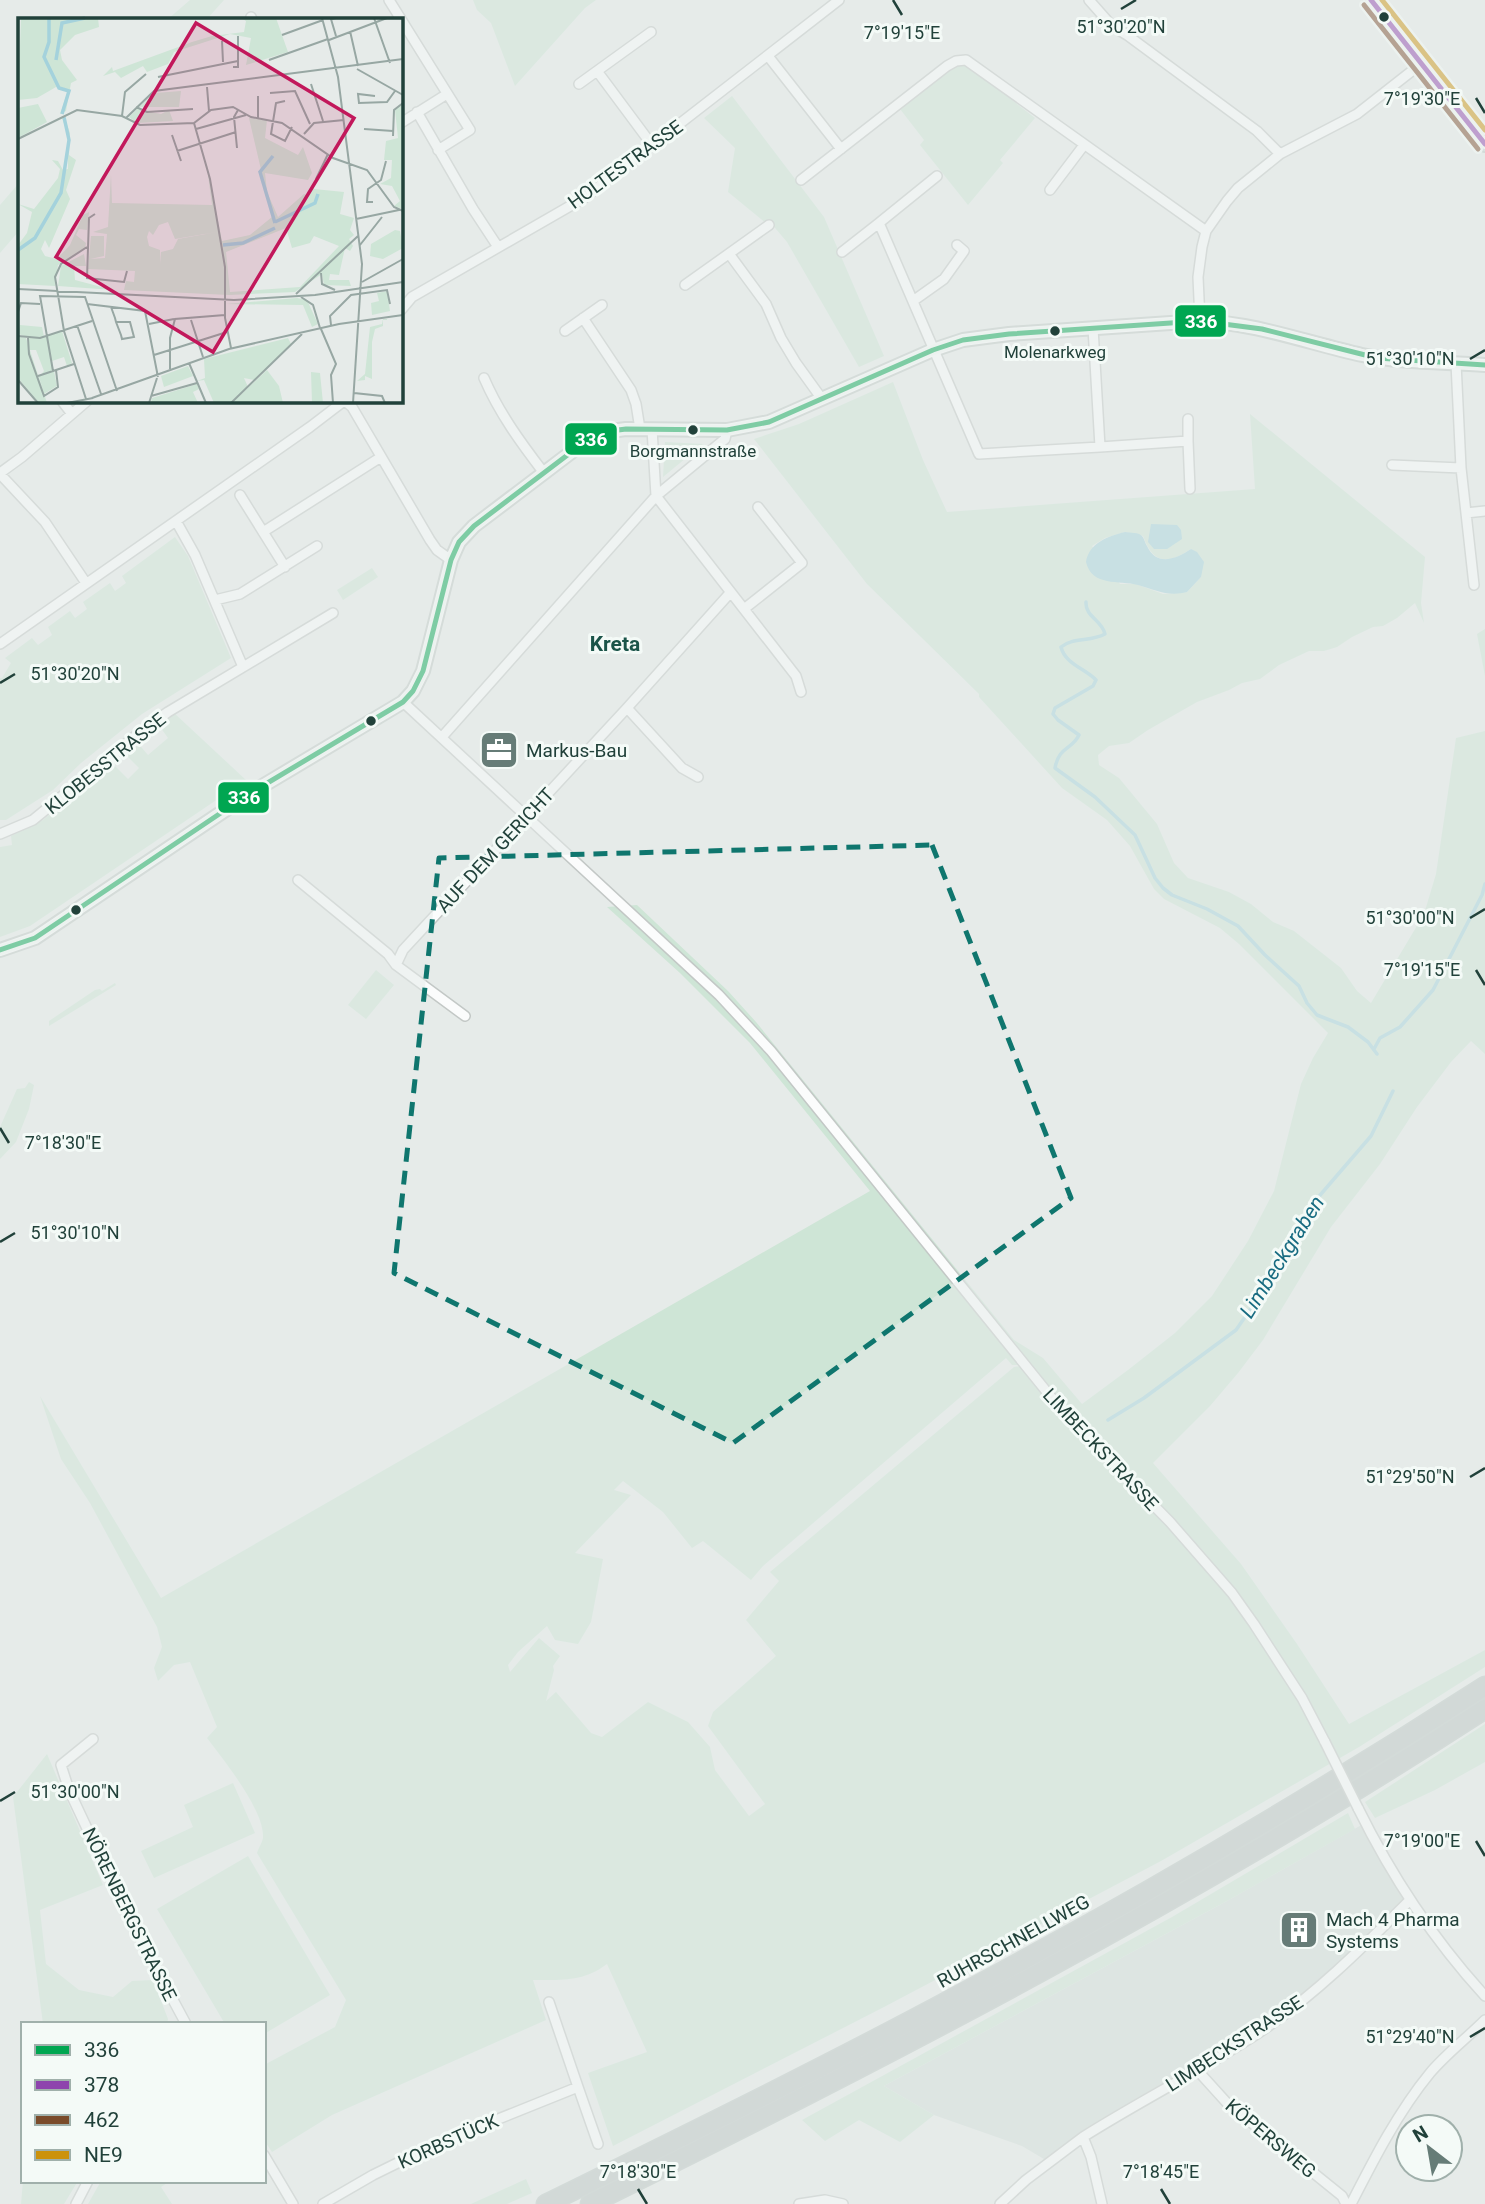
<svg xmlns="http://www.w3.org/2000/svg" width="1485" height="2204" viewBox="0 0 1485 2204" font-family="Roboto,sans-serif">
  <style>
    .built { fill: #d3ddd9 }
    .green { fill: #cee5d6; fill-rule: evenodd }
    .water { fill: #a4d2dc }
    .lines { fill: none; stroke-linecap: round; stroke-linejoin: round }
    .stream { stroke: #a4d2dc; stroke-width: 3.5 }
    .street-casing { stroke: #c3c8c6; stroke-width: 12 }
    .secondary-casing { stroke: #c1c9c6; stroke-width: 16 }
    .primary-casing { stroke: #bdc7c4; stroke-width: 18 }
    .highway-casing { stroke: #bdc7c4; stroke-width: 21 }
    .street { stroke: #fbfcfc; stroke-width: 9 }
    .secondary { stroke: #fbfcfc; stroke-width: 12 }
    .primary { stroke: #cdd7d5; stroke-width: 14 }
    .highway { stroke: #bbc3c2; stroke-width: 18 }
    .street-bridge-casing { stroke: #c3c8c6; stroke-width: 12; stroke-linecap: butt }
    .street-bridge { stroke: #fbfcfc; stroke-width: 9 }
    .bus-1-casing { stroke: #f4faf7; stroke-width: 10 }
    .bus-2-casing { stroke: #f4faf7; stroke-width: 10 }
    .bus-3-casing { stroke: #f4faf7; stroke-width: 10 }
    .bus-4-casing { stroke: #f4faf7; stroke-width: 10 }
    .bus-1 { stroke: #00a651; stroke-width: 5 }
    .bus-2 { stroke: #8e44ad; stroke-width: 5 }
    .bus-3 { stroke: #7a4b2a; stroke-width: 5 }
    .bus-4 { stroke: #cc920c; stroke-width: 5 }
    .marked { fill: none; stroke: #0f766e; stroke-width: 5; stroke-dasharray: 14 9; stroke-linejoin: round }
    .ticks { fill: none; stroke: #21413a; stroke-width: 2.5 }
    .bus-dot { fill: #21413a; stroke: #f4faf7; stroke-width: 2.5 }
    .labels { text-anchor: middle; stroke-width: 6; stroke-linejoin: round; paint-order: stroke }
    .bus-label { font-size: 17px; fill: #21413a; stroke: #f4faf7 }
    .street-label { font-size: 19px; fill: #21413a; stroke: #f4faf7 }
    .poi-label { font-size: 19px; fill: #21413a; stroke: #f4faf7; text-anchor: start }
    .neighbourhood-label { font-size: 21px; font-weight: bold; fill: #1b5449; stroke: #f4faf7 }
    .water-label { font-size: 21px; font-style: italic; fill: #176b81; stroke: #f4faf7 }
    .inset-river { fill: none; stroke: #a4d2dc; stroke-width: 3.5 }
    .inset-road { fill: none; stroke: #97a7a3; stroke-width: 2 }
    .view { fill: #c2185b; fill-opacity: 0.15; stroke: #c2185b; stroke-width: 3.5 }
    .inset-edge { fill: none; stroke: #21413a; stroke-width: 3.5 }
    .ticks-label { font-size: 18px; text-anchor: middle; fill: #21413a; stroke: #f4faf7; stroke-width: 6; stroke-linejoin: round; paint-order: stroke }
    .line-badge { stroke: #f4faf7; stroke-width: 2.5 }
    .badge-label { font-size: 19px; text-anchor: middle; font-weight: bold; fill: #fff }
  </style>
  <rect width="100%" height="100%" fill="#e6ebe9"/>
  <path class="built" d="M1365 1823 1409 1901 1295 2007 1049 2162 1022 2146 934 2115 884 2086 1227 1901Z"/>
  <path class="green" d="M190 0H224L207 19H168Z
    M473 0H596L585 8 515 86 491 23 477 10Z
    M957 64H966L1035 118 1000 160 1003 163 968 205 920 145 924 140 900 109Z
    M732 96 824 217 884 356 859 367 787 242 770 222 767 224 728 192 735 148 704 118Z
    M19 183V231L0 253V205Z
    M893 382 923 460 947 512 1255 489 1250 414 1425 557 1421 603 1424 623 1415 603 1397 618 1383 626 1373 627 1352 637 1337 647 1324 651H1309L1279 665 1260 679 1242 683 1229 690 1197 702 1148 730 1129 743 1109 746 1098 755 1099 765 1119 778 1157 824 1174 863 1188 878 1229 892 1251 904 1273 922 1294 931 1341 968 1357 991 1371 1003 1424 914 1436 874 1456 738 1485 731V1054L1471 1041 1451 1062 1417 1107 1380 1164 1331 1227 1263 1340 1238 1373 1210 1406 1153 1463 1241 1564 1297 1644 1349 1724 1485 1650V1667L1359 1747 1161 1861 884 2007 613 2146 588 2073 647 2052 607 1964C583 1982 562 1980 533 1980L546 2020 332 2115 272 2152 264 2140V2065L335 2027 346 2000 257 1853C258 1849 262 1843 263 1838 265 1811 223 1759 207 1738L217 1727 190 1662 174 1665 158 1681 154 1668 162 1647 157 1627 90 1503 61 1459 40 1396 161 1598 870 1191 750 1043 680 973 607 907 637 905 728 991 756 1022 1014 1340 1043 1358 1082 1404 1128 1370 1175 1333 1212 1296 1248 1241 1274 1191 1301 1084 1313 1058 1328 1033 1239 944 1220 928 1164 899 1154 889 1130 846 1107 820 1062 788 979 697V694L867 584 754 439 799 424ZM1125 532 1143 536C1153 564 1167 565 1191 549L1201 577 1187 592 1163 594 1136 584H1120L1092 546 1105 538ZM1006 1358 1012 1365H1026L1014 1367 770 1572 779 1581 746 1620 776 1656 713 1712 708 1726 765 1804 749 1816 715 1770 710 1747 688 1722 648 1702 602 1737 591 1733 556 1692 546 1701 554 1670 553 1666 560 1656 539 1638 510 1672 508 1665 518 1652 547 1626 555 1640 578 1644 591 1622 603 1559 575 1553 631 1495 614 1490 623 1481 663 1512 692 1548 703 1541 751 1580 763 1566Z
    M665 442 703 444 663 477Z
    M175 537 188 556 231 658 142 714 81 763 53 790 6 820H0V678H2L11 663 5 658 32 638 38 645 52 635 48 627 70 611 75 618 87 609 83 602 110 583 115 591 126 583 122 576Z
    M372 568 378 577 343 600 337 590Z
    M1485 629V676L1477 634Z
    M173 712 246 780 30 926 0 937V847L12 845 11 836 43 820 112 763 128 779 139 768 124 753 136 741 148 755 168 738 158 724Z
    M376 970 394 985 366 1019 348 1005Z
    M115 983 116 985 49 1026V1021L95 990 100 989 102 991Z
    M29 1082 34 1085 29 1109 16 1142 0 1159V1127L17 1089 25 1088Z
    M1485 1724V1762L1435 1790 1375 1818 1365 1802Z
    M47 1754 103 1885 40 1910 46 1964 79 1990 113 1997 132 1981 153 1980 168 2019 167 2024H43L13 1797Z
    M233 1783 255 1833 154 1878 141 1851 193 1827 184 1805Z
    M1348 1813 1355 1829 1227 1901 884 2086 934 2115 900 2142 859 2120 825 2141 802 2120 1172 1917Z
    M248 1856 330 1995 264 2034V2024H225L157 1909Z
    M526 2179 532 2193 507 2204H471Z
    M23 2180V2181H78L64 2204H21Z
    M101 2181H170L161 2187 172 2204H88Z"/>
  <path class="water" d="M1151 524 1177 525 1181 530 1182 539 1167 549H1154L1148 542Z
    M1125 532C1131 533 1138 532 1142 536 1144 538 1145 543 1147 546 1156 566 1175 560 1191 549L1197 552 1204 562 1201 577 1187 592C1168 597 1156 590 1138 585 1119 580 1092 587 1086 562 1089 543 1108 536 1125 532Z"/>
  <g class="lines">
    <path class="stream" d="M1086 602C1085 617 1102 620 1105 634 1091 642 1073 637 1061 647 1065 664 1086 669 1096 680L1093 686 1055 708 1053 714 1058 720 1079 735C1072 750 1059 746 1055 768L1095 797 1135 835 1155 878 1163 888 1172 895 1207 909 1238 926 1265 955 1299 986 1307 1003 1317 1015 1348 1027 1368 1042 1377 1054
      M1374 1049 1380 1038 1400 1027 1433 990 1482 895 1485 884
      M1108 1420 1144 1398 1236 1330 1256 1301 1315 1201 1371 1136 1393 1091"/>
    <g class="street-casing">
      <path id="street" d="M389 0 470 130 438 150
        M1089 0 1112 26 1127 35 1257 131 1280 154
        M251 17 252 19
        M768 56 841 149
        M597 71 652 145
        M579 84 651 32
        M417 112 473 209 498 247
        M401 123 447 94
        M937 176 879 223 979 454 1100 447 1093 328
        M801 180 947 66 956 61 966 60 1206 231
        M1050 190 1084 145
        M842 252 879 223
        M730 255 766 304 781 338 796 363 822 399
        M685 285 769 225
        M913 301 944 279 964 251 957 245
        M401 310 412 297 584 198 839 0
        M583 318 631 390 636 404 640 429
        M1200 321 1198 277 1202 247 1206 231 1227 201 1238 188 1280 154 1357 114 1422 63
        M565 331 602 305
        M1456 363 1461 468 1474 585
        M484 378C499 413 521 443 544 473
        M62 401 72 414
        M345 401 352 407 430 540 437 550 451 560
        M1188 419V441
        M652 429 656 496 796 676 801 692
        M1100 447 1188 441 1190 489
        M1392 465 1461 468
        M0 473 22 457 87 401
        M0 474 45 522 86 583
        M240 495 285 567
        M1466 513 1485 511
        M176 521 195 555 243 667
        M263 532 381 457
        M215 600 240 594 317 546
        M744 609 802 563 758 507
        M0 644 310 427 344 401
        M403 702 719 995 771 1051 1068 1418 1170 1522 1232 1593 1254 1624 1302 1698 1325 1742
        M627 708 682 768 698 777
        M442 737 656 496 725 439 727 430
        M0 834 33 820 144 729 168 712 333 613
        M298 880 388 954 396 965 465 1016
        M396 965 403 950 627 708 730 593
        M93 1739 61 1765 69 1790 129 1918 186 2024
        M1358 1808C1392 1877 1433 1939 1485 1996
        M1198 2071 1227 2103 1342 2196 1346 2204
        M578 2087 598 2144
        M264 2155 293 2204
        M76 2204 88 2181
        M323 2204 373 2175 436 2144 578 2087 549 2002
        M799 2204 825 2200 843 2204
        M1000 2204 1026 2180 1083 2137
        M1102 2204 1091 2157 1083 2137C1140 2101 1200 2071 1257 2034 1314 1996 1361 1949 1409 1901
        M1351 2204C1374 2159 1398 2112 1430 2073 1446 2054 1467 2038 1485 2020"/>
    </g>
    <g class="secondary-casing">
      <path id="secondary" d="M0 950 35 938 249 794 403 702 413 691 423 671 451 560 459 542 474 526 582 444 603 432 626 429 727 430 769 422 933 350 963 340 1009 334 1200 321C1256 323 1308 343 1362 355 1402 363 1445 362 1485 365"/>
    </g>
    <g class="primary-casing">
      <path id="primary" d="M1371 0 1485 144"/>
    </g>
    <g class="highway-casing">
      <path id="highway" d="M546 2204C684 2136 823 2068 959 1995 1139 1899 1314 1796 1485 1686
        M590 2204C896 2053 1199 1895 1485 1709"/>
    </g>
    <use href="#street" class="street"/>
    <use href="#secondary" class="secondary"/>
    <use href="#primary" class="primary"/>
    <use href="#highway" class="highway"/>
    <g class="street-bridge-casing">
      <path id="street-bridge" d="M1325 1742 1358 1808"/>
    </g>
    <use href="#street-bridge" class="street-bridge"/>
    <g class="bus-1-casing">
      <path id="bus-1" d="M0 950 35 938 249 794 403 702 413 691 423 671 451 560 459 542 474 526 582 444 603 432 626 429 727 430 769 422 933 350 963 340 1009 334 1200 321 1262 329 1377 358 1485 365"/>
    </g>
    <g class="bus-2-casing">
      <path id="bus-2" d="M1371 0 1485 144"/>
    </g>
    <g class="bus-3-casing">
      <path id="bus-3" d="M1364 5 1478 149"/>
    </g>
    <g class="bus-4-casing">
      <path id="bus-4" d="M1382 0 1485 130"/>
    </g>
    <use href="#bus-1" class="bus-1"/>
    <use href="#bus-2" class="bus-2"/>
    <use href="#bus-3" class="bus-3"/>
    <use href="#bus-4" class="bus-4"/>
  </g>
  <path d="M0 0H1485V2204H0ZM932 845 1071 1198 733 1443 394 1273 439 858Z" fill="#e6ebe9" fill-opacity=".55" fill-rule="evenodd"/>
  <path class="marked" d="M932 845 1071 1198 733 1443 394 1273 439 858Z"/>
  <path class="ticks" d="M893 0 902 15M1121 9 1136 0M1476 98 1485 113M1470 359 1485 350M0 683 15 674M1470 918 1485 909M1476 970 1485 985M0 1128 9 1143M0 1242 15 1233M1470 1477 1485 1468M0 1801 15 1792M1476 1841 1485 1856M1470 2037 1485 2028M638 2189 647 2204M1161 2189 1170 2204"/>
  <defs>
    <g id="office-square" transform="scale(2.0125)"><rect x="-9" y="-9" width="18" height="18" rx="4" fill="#667c77" stroke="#f4faf7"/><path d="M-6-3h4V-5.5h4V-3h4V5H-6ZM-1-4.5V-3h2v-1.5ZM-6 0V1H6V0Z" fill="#fff"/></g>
    <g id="building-square" transform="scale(2.0125)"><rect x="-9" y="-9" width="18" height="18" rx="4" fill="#667c77" stroke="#f4faf7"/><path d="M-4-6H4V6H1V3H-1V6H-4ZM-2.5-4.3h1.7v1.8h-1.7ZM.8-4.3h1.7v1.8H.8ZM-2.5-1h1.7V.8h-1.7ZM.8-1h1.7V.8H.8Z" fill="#fff"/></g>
  </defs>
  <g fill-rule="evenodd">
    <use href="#office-square" x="499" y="750"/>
    <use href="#building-square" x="1299" y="1930"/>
  </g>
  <g class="bus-dot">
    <circle cx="1384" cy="17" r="6"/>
    <circle cx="1055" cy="331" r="6"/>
    <circle cx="693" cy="430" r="6"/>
    <circle cx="371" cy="721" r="6"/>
    <circle cx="76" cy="910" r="6"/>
  </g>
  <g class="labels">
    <g class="bus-label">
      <text x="1055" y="358">Molenarkweg</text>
      <text x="693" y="457">Borgmannstraße</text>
    </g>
    <g class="street-label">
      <text transform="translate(625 164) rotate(-36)" y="7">HOLTESTRASSE</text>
      <text transform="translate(105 763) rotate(-39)" y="7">KLOBESSTRASSE</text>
      <text transform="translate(495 850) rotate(-47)" y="7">AUF DEM GERICHT</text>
      <text transform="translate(1101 1449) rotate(47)" y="7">LIMBECKSTRASSE</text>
      <text transform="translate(130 1914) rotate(64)" y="7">NÖRENBERGSTRASSE</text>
      <text transform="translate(1013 1941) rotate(-29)" y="7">RUHRSCHNELLWEG</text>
      <text transform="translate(1234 2043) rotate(-33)" y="7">LIMBECKSTRASSE</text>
      <text transform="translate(1271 2138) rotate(40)" y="7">KÖPERSWEG</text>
      <text transform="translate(448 2141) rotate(-24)" y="7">KORBSTÜCK</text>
    </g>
    <g class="poi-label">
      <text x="526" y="757">Markus-Bau</text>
      <text x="1326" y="1926">Mach 4 Pharma<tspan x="1326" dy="22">Systems</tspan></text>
    </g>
    <g class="neighbourhood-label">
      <text x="615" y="651">Kreta</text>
    </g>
    <g class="water-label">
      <text transform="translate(1282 1257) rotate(-58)" y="7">Limbeckgraben</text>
    </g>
  </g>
  <g transform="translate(18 18)">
    <rect width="385" height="385" fill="#e6ebe9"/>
    <path d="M3 0H80L81 9 57 17 42 32 44 42 59 62 53 65 48 93 42 96 50 73 38 69 19 80 0 82ZM223 0H258L270 34 228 47 233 20 212 16 156 34 150 46 129 54 125 48 103 60 97 54 85 58 94 49 95 53 174 24 194 18 226 14 228 3ZM163 73 161 89H121L137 75ZM20 86 29 104 0 120V90ZM385 86V191L376 188 382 183 374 168 362 166 373 160 374 142H366L368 123 380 120 377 92ZM119 91 143 96 151 92 155 103 119 105 111 99ZM46 98 52 115 51 137 58 142 48 172 52 181 31 230 27 222 23 231 27 238 39 241 52 227 65 197 71 194 69 212 61 211 58 217 68 225 67 230 40 247 37 268 0 266V227L9 215 14 194 0 186 16 191 40 160 42 151 34 142 40 143 45 152 50 151V117L44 100 38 102ZM231 100 249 102 247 120 280 137 285 129 294 155 290 162 247 155 249 174 260 199 286 176 291 178 295 167 296 171 326 174 322 196 336 200 332 212 336 217 331 221 335 228 332 233 327 230 321 257 312 256 311 262H331L333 268 306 267 304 256 277 274 211 277 106 272 108 263 116 264 117 253 70 251 73 218H86V238L72 241 87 240 89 216 75 214 90 209 93 156 94 185 194 187 188 142 204 223 232 217 254 199ZM150 204 157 221 199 214 160 221 155 231 143 234 142 246V232L131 228 129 219 131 213 135 217 141 207ZM268 210 274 230 292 225 296 218 321 228 282 269 212 274 208 234ZM377 212 382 213 385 230 365 241 352 238 353 226ZM66 236 68 248H56L57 262 95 272 40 268 43 248ZM369 273 372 293 354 297 353 285 361 283 359 275ZM279 280 289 282 300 306 294 309 285 287 208 286ZM365 301H369V302H365V308L357 311 354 324V361L347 358V362L339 363 347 356 352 309 364 306ZM2 307 24 309 26 319 44 313 54 345 49 348 46 339 34 343 39 368 26 376 21 359 26 353 18 332H11L10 319 0 316ZM0 318 8 320 29 385H21L0 360ZM270 320 273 326 236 362 226 360 230 369 212 385H196L186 362 179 363 187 360 186 341ZM170 348 175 358 146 369 143 358ZM249 352 261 368 265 385H214ZM293 354 302 355 305 385H294ZM179 366 181 371 175 374 180 385H133L134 380Z" fill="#cee5d6" fill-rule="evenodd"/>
    <path class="inset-river" d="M31 0V24L26 39 41 70 51 73 44 96M38 42 44 5 67 0M255 138 242 154 257 205M257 204 297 185 300 176M205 227 225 225 257 210M0 232 17 220 43 175 51 122 46 99"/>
    <path class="inset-road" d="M304 0 320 59 344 246 335 385M318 0 313 1 318 18M356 0 372 45M332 13 340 48M264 17 305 2M311 22 369 0M204 23 205 44M251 42 310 21M215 49H220V18M339 51 385 77M140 59 220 43M293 66 305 103M189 69 191 93M252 75 277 73 292 106M240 78V100M357 78 340 76 341 85 369 84 377 73M267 83 258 85 253 116 267 123 274 109M118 89 129 94 175 91M104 98 107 74 128 56M108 100 136 73 385 41M176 105 192 161 207 249V300L213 330M178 111 228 97M346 111 375 113M286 116 296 105 326 102M154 117 163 143M375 118 376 92 385 85M0 121 59 92 104 98 122 107 176 105 193 92 215 89 233 99 264 105 315 140 349 152 376 189 385 193M219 130 216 99 220 92M159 133 218 114M298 161 310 136M355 184H349L350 171 363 162 368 143M77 196 71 200 69 260 106 264 109 253M338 201 381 192M342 227 364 199M303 255 304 266 317 272M344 264 385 241M0 271 216 282 297 277 385 264M278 276 340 218M283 279 295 287 302 310M69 286 127 293 140 359M93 289 97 300 98 304 103 317 104 321 116 319 112 304H98M0 294 3 285 22 286M173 302 185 339M131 306 156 301M59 307 83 376M313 307 312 298 333 277 369 272 372 286M303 311 318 346 313 357 315 385M0 318 22 320 74 303M10 320 11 336 26 378 40 369 38 352M136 337 209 314M171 345 188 385M152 351V320L157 301 207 297M35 353 22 278 67 279 99 373M20 358 56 346M0 362 20 385M336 375 364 378 367 385M133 378 179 365M74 380 211 331 321 306 385 297M68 381 46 313 37 259 43 246 69 229M49 385 75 380M131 385 139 360M213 385 284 316"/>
    <path class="view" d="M178 5 336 100 195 334 38 239Z"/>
    <rect width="385" height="385" class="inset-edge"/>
  </g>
  <g class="ticks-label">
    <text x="1121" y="33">51°30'20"N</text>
    <text x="902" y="39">7°19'15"E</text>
    <text x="1422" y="105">7°19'30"E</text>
    <text x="1410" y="365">51°30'10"N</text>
    <text x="75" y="680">51°30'20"N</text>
    <text x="1410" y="924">51°30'00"N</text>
    <text x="1422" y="976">7°19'15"E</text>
    <text x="63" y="1149">7°18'30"E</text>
    <text x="75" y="1239">51°30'10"N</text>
    <text x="1410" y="1483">51°29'50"N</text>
    <text x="75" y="1798">51°30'00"N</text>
    <text x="1422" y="1847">7°19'00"E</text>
    <text x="1410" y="2043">51°29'40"N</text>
    <text x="638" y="2178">7°18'30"E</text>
    <text x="1161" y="2178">7°18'45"E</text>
  </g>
  <g class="line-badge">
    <rect x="1174" y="304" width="53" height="34" rx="7" fill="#00a651"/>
    <rect x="564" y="422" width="54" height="34" rx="7" fill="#00a651"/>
    <rect x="217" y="781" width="53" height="33" rx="7" fill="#00a651"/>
  </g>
  <g class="badge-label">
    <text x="1201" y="328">336</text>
    <text x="591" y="446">336</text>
    <text x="244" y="804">336</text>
  </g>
  <rect x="21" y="2022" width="245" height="161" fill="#f4faf7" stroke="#a0b0ab" stroke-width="2"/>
  <rect x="35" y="2045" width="35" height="10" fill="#00a651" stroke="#a0b0ab" stroke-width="2"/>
  <text x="84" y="2057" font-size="21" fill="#21413a">336</text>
  <rect x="35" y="2080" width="35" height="10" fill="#8e44ad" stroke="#a0b0ab" stroke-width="2"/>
  <text x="84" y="2092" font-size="21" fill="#21413a">378</text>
  <rect x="35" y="2115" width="35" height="10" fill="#7a4b2a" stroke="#a0b0ab" stroke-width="2"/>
  <text x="84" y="2127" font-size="21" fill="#21413a">462</text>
  <rect x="35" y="2150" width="35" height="10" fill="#cc920c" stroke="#a0b0ab" stroke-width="2"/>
  <text x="84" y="2162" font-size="21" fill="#21413a">NE9</text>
  <g transform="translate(1429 2148) rotate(329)"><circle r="33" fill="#f4faf7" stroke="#a0b0ab" stroke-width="2"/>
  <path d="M0-5L12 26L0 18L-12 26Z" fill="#667c77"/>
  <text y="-10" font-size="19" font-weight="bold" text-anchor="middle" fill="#21413a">N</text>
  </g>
</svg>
